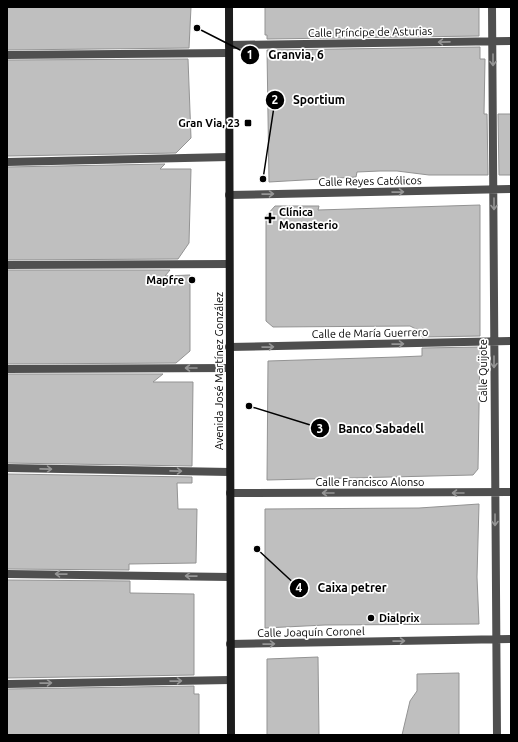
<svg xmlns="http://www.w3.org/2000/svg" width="518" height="742" viewBox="0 0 518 742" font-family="Ubuntu,sans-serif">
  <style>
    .building { fill: #bfbfbf; stroke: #939393 }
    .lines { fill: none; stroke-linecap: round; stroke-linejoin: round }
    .street { stroke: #4f4f4f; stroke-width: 8 }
    .secondary { stroke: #1c1c1c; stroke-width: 8 }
    .oneway { stroke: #959595 }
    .poi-dot { fill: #000; stroke: #fff; stroke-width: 1.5 }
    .labels { text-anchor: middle; stroke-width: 3.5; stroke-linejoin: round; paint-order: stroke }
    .street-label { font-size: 11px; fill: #000; stroke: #fff }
    .poi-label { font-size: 11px; font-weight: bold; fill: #000; stroke: #fff; text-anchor: end }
    .leader { fill: none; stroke: #000; stroke-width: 1.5 }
    .callout-dot { fill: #000; stroke: #fff; stroke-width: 1.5 }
    .mark-label { font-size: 12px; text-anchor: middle; font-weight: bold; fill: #fff }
    .callout-label { font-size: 12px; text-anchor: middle; font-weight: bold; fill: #000; stroke: #fff; stroke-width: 3.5; stroke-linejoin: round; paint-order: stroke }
  </style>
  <rect width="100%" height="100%" fill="#fff"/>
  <path class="building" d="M7 7H191L189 48 7 50Z
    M265 7H479V36L267 39V35H265Z
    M480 47V59H485L484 114H487L488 175H429L397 171H380L357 172 356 177 269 182 267 50Z
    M188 59 191 138 176 153 7 156V60Z
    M498 114H511V175H499Z
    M165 164 160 169H191L189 243 178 259 7 260V167Z
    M480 205V336L422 337V332L410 326 273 327 266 321V216L275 206H319L318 210Z
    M7 270H170L165 276 190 275V351L176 363 7 364Z
    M480 347 478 469 473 475 267 480 268 361 398 357 422 356V348Z
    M7 374H163L153 382H193L192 466 7 463Z
    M7 474 192 477V483H177L178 509H197L196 563 129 564V570L7 569Z
    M479 504 477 577 479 624 325 625 265 628V509L419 508Z
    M7 580 130 581V593L194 594V675L7 678Z
    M318 657 319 735H267V659Z
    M459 673V735H402L410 701 417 691V674Z
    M194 686V694H199V735H7V689Z"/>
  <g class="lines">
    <path class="street" d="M492 7 497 735
      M229 45 511 41
      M7 55 229 53
      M7 162 229 157
      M229 195 511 189
      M7 265 229 264
      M229 347 511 341
      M7 369 230 368
      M7 468 230 472
      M230 493 511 492
      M7 574 230 577
      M230 644 511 639
      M7 684 230 680"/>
    <path class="secondary" d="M229 7 231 735"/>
  </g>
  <defs><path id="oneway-shaft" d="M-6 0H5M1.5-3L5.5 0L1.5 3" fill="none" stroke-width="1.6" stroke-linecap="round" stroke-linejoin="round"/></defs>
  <g class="oneway">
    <use href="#oneway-shaft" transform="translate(444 42) rotate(179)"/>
    <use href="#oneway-shaft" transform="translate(493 60) rotate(90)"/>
    <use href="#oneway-shaft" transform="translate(398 192) rotate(-1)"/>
    <use href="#oneway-shaft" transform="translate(268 194) rotate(-1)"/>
    <use href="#oneway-shaft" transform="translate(494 204) rotate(90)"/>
    <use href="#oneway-shaft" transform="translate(398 344) rotate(-1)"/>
    <use href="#oneway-shaft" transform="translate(268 347) rotate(-1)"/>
    <use href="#oneway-shaft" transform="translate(494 362) rotate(90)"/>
    <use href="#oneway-shaft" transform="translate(191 368) rotate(180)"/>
    <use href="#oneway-shaft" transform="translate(46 469) rotate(1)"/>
    <use href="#oneway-shaft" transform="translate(176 471) rotate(1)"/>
    <use href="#oneway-shaft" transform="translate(328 493) rotate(180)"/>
    <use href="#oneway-shaft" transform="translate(458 493) rotate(180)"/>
    <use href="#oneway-shaft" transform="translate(495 520) rotate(90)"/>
    <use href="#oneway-shaft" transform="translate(61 574) rotate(-179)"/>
    <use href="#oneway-shaft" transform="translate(191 576) rotate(-179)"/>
    <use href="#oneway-shaft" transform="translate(399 641) rotate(-1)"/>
    <use href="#oneway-shaft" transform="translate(269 644) rotate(-1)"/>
    <use href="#oneway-shaft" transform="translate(176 681) rotate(-1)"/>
    <use href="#oneway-shaft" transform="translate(46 683) rotate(-1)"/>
  </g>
  <g class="poi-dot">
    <rect x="244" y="119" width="8" height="8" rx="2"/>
    <path d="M268 212h4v4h4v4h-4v4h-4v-4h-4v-4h4z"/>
    <circle cx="192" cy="280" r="4"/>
    <circle cx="371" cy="618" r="4"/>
  </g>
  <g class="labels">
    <g class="street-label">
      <text transform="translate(370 32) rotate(-1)" y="4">Calle Príncipe de Asturias</text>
      <text transform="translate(370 181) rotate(-1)" y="4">Calle Reyes Católicos</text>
      <text transform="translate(370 333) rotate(-1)" y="4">Calle de María Guerrero</text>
      <text transform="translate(219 371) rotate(-90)" y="4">Avenida José Martínez González</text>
      <text transform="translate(483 371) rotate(-90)" y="4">Calle Quijote</text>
      <text x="370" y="486">Calle Francisco Alonso</text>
      <text transform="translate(311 632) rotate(-1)" y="4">Calle Joaquín Coronel</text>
    </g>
    <g class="poi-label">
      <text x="240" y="127">Gran Via, 23</text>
      <text x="279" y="216" text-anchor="start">Clínica<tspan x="279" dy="13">Monasterio</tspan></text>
      <text x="184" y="284">Mapfre</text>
      <text x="379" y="622" text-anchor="start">Dialprix</text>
    </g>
  </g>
  <path class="leader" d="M197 28L250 55M263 179L275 100M249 406L320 428M257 549L299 588"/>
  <g class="callout-dot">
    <circle cx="197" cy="28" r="4"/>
    <circle cx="263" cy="179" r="4"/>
    <circle cx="249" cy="406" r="4"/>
    <circle cx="257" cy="549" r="4"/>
    <circle cx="250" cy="55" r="10"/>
    <circle cx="275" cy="100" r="10"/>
    <circle cx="320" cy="428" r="10"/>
    <circle cx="299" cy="588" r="10"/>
  </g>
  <g class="mark-label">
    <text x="250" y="59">1</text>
    <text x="275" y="104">2</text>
    <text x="320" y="433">3</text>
    <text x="299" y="592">4</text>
  </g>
  <g class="callout-label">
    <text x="296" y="59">Granvia, 6</text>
    <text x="319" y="104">Sportium</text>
    <text x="381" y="433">Banco Sabadell</text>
    <text x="352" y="592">Caixa petrer</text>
  </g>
  <rect width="518" height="742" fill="none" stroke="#000000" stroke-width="16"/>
</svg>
